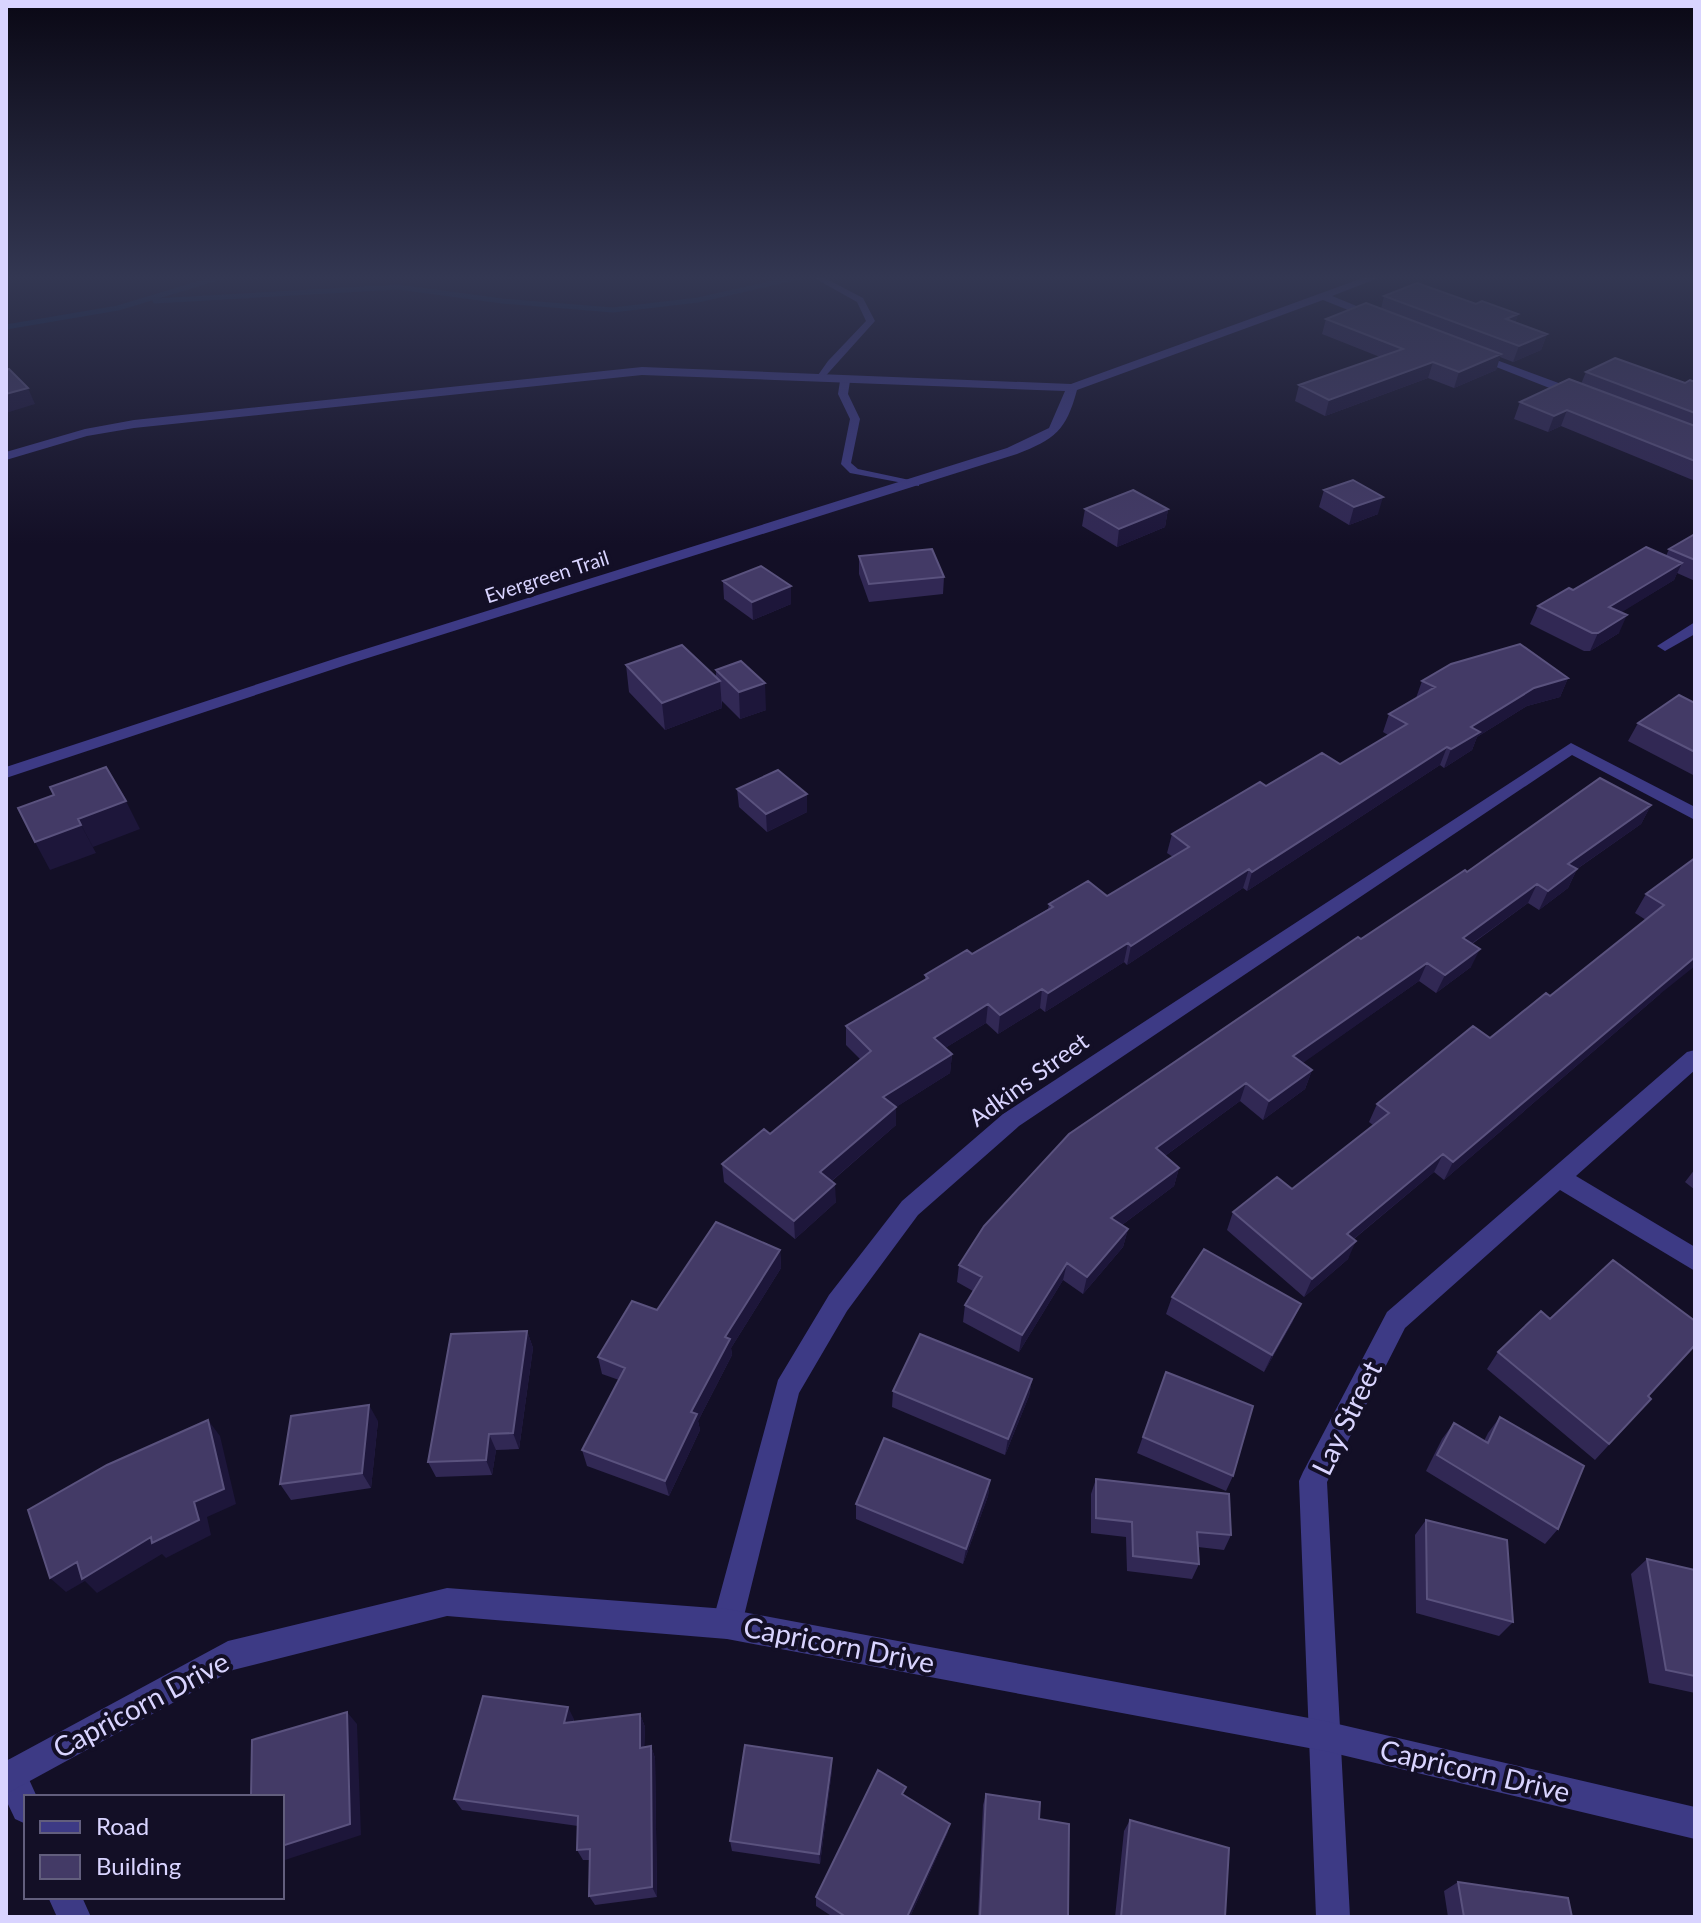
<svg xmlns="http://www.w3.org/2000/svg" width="1701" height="1923" viewBox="0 0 1701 1923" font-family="Lato,sans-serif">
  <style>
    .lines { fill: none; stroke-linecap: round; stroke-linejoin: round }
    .stream { stroke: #0c2248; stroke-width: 5 }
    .service { fill: #3d3a85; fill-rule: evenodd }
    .minor { fill: #3d3a85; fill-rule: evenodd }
    .tertiary { fill: #3d3a85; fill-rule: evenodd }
    .wall { fill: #312854 }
    .shaded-wall { fill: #1d163a }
    .building { fill: #433a66; stroke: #5a527e; stroke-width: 2 }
    .labels { text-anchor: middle; stroke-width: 8; stroke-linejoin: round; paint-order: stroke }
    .far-street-label { font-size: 20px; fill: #d9d4ff; stroke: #130f26 }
    .street-label { font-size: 24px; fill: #d9d4ff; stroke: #130f26 }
    .near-street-label { font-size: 28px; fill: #d9d4ff; stroke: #130f26 }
  </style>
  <rect width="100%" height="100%" fill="#130f26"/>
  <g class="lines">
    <path class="stream" d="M155 301 398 287 502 301 613 310 698 300 799 277
      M6 327 118 308 227 275"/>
    <path class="service" d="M809 275H819L863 298 875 321 821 381 816 378 828 361 866 321 857 302Z
      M845 378 850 381 848 394 860 419 851 463 858 469 919 482V486L850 473 841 464 850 419 838 394 840 381Z"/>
    <path class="minor" d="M1371 275H1386L1332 296 1381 316V320H1373L1323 300 1077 390C1066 431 1055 439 1017 454L352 663 6 778V767L340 657 1007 448 1049 428 1065 391 642 375 134 428 87 436 6 460V452L85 429 134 420 642 367 1071 384Z
      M1475 352 1583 392 1585 395 1575 398 1471 357 1469 355Z
      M1695 622V634L1665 651 1657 646Z
      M1571 743 1695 807V820L1572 755 1019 1126 918 1215 847 1311 799 1393 742 1624 737 1634 727 1639 717 1634 712 1624 778 1380 829 1295 902 1201 1003 1114Z
      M1695 1050V1070L1576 1176 1695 1247V1271L1560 1190 1405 1328 1327 1482 1350 1917H1316L1299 1481 1303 1472 1387 1312 1687 1052Z
      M11 1759 22 1764 37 1797H26V1824L15 1819 6 1800V1761Z
      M48 1897H82L91 1917H57Z"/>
    <path class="tertiary" d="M447 1588 727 1609 1325 1721 1695 1807V1839L1325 1751 727 1639 447 1616 233 1670 6 1794V1761L228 1641Z"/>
  </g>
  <path class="wall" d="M1384 296 1476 304 1518 314 1515 323 1547 334 1541 350 1513 362 1500 357 1496 370 1454 388 1428 378 1325 416 1295 401 1299 385 1380 357 1322 334 1326 319 1381 309Z
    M1586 372 1685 383 1695 382V481L1561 426 1548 432 1514 419 1520 402 1581 384Z
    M1324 490 1378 514 1349 525 1319 507Z
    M1085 509H1168L1165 527 1117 547 1082 526Z
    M1695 534V581L1677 573 1674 580 1621 612 1619 633 1590 651H1584L1530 624 1538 606 1573 590 1666 556 1669 549Z
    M859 556 944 577 943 594 869 602 859 574Z
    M723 581 791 604 753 620 724 599Z
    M626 665 716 677V670L766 710 740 719 722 701V708L665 730 629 692Z
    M1568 678 1560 697 1527 706 1477 737 1472 750 1444 768 1440 765 1247 891 1243 888 1127 965 1124 962 1045 1012 1040 1008 998 1034 986 1023 945 1048 952 1054 950 1073 896 1107V1125L832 1181 836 1202 795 1239 724 1182 722 1164 770 1134 860 1059 846 1045V1026L925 980V975L972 954 1048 909 1049 904 1107 896 1173 857 1167 853 1172 834 1266 786 1340 764 1388 735 1383 732 1389 714 1416 698 1422 681Z
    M1695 703V776L1628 741 1638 723Z
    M737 789 807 794V812L767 832 739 807Z
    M1651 805 1641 824 1577 869 1568 888 1539 910 1528 903 1472 944 1471 967 1436 993 1419 981 1302 1063 1312 1070 1305 1089 1263 1120 1240 1101 1165 1156 1179 1168 1174 1186 1122 1225 1128 1229 1123 1247 1083 1294 1063 1280 1019 1352 963 1322 965 1305 973 1291 957 1282 959 1265 1361 939 1467 872Z
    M1695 858 1660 994 1444 1180 1434 1172 1354 1239 1348 1259 1304 1297 1227 1230 1233 1212 1292 1189 1373 1125 1369 1122 1377 1104 1490 1038 1550 996 1646 920 1635 913 1646 894Z
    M1695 1169V1190L1685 1182Z
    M780 1250 781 1268 731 1348 732 1355 698 1421 700 1430 669 1496 587 1466 582 1450 619 1380 602 1374 598 1357 657 1310Z
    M1172 1297 1293 1321 1264 1372 1166 1314Z
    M1550 1319 1695 1346 1648 1396 1651 1399 1595 1460 1487 1369 1498 1352Z
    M527 1331 533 1348 519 1449 496 1450 492 1475 436 1477 428 1462Z
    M1166 1372 1233 1476 1226 1491 1137 1453Z
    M1032 1379 1029 1396 1005 1455 892 1407 893 1391Z
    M1500 1417 1558 1529 1545 1544 1426 1471 1442 1439 1454 1423 1484 1441 1488 1433Z
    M378 1421 371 1488 291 1500 280 1484Z
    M1096 1479 1231 1535 1224 1550 1198 1547 1199 1564 1192 1579 1127 1571 1126 1537 1091 1533V1494Z
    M990 1480 988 1496 963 1564 856 1519V1504Z
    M1426 1520 1513 1622 1499 1636 1416 1613 1415 1535Z
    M1647 1559 1695 1570V1693L1649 1683 1631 1574Z
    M640 1714 645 1727 644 1747 651 1746 655 1758 657 1897 595 1905 589 1896 590 1860H583L577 1850 578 1826 462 1810 454 1799 574 1719V1722Z
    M832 1770 820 1864 732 1851 730 1841Z
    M986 1794 1039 1819 1068 1917H978L983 1805Z
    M1130 1820 1225 1917H1115L1124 1831Z
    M950 1824 947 1834 910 1917H833L816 1906V1897Z
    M1458 1882 1572 1917H1448L1444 1891Z"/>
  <path class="shaded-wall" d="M1518 314 1513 329 1506 319Z
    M1547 334 1541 350 1513 362 1519 346Z
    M1501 354 1496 370 1454 388 1459 372Z
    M1433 362 1428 378 1325 416 1329 400Z
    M28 388 35 404 6 413V394Z
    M1567 410 1561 426 1548 432 1554 416Z
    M1383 497 1378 514 1349 525 1354 507Z
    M1168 509 1165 527 1117 547 1119 529Z
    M1682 563 1674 580 1601 625 1609 607Z
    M791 586V604L753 620 752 602Z
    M1627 615 1619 633 1590 651 1598 633Z
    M1568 678 1560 697 1527 706 1477 737 1472 750 1444 768 1451 749 1471 727 1534 688Z
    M720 681 722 708 665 730 662 703Z
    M765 683 766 710 740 719 739 692Z
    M1447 747 1440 765 1247 891 1252 872Z
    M807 794V812L767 832 766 814Z
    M126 801 140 829 93 847 78 819Z
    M1651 805 1641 824 1558 882 1568 864Z
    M81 825 96 853 50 870 35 842Z
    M1249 869 1243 888 1127 965 1131 946Z
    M1577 869 1568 888 1539 910 1548 891Z
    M1537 884 1528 903 1454 956 1463 938Z
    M1128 943 1124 962 1045 1012 1048 993Z
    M1480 949 1471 967 1436 993 1445 975Z
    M1695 957V966L1660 994 1444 1180 1453 1162Z
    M1427 963 1419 981 1286 1075 1293 1056Z
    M1042 989 1040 1008 998 1034 1000 1015Z
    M988 1004 986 1023 932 1056 934 1038Z
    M952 1054 950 1073 882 1116 883 1097Z
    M1312 1070 1305 1089 1263 1120 1269 1101Z
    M1246 1083 1240 1101 1151 1166 1156 1148Z
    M896 1107V1125L821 1190 820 1172Z
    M1443 1154 1434 1172 1339 1251 1347 1234Z
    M1179 1168 1174 1186 1107 1236 1111 1218Z
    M835 1184 836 1202 795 1239 794 1221Z
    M1128 1229 1123 1247 1083 1294 1087 1277Z
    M1356 1241 1348 1259 1304 1297 1312 1279Z
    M780 1250 781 1268 731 1348 732 1355 698 1421 700 1430 669 1496 665 1481 691 1412 725 1337Z
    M1067 1263 1063 1280 1019 1352 1022 1335Z
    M1301 1304 1293 1321 1264 1372 1272 1355Z
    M527 1331 533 1348 519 1449 513 1433Z
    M1032 1379 1029 1396 1005 1455 1008 1439Z
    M369 1405 378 1421 371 1488 362 1473Z
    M208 1420 220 1436 236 1504 207 1517 211 1535 166 1558 162 1554 97 1593 85 1581 66 1592 50 1578 77 1562 194 1502Z
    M489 1434 496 1450 492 1475 486 1460Z
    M990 1480 988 1496 963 1564 966 1549Z
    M568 1707 574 1719 570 1735 564 1723Z
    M347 1712 357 1724 361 1835 282 1861V1846Z
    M640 1714 645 1727 644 1760 640 1748Z
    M651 1746 655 1758 657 1897 652 1887Z
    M832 1758V1770L820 1864 819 1854Z
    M950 1824 947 1834 910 1917H907Z"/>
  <path class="building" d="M1417 283 1476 304 1482 301 1518 314 1506 319 1547 334 1519 346 1384 296Z
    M1366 303 1501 354 1459 372 1433 362 1329 400 1299 385 1403 349 1326 319Z
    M1615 358 1685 383 1690 380 1695 382V413L1586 372Z
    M9 369 28 388 6 394V370Z
    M1569 379 1695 426V461L1567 410 1554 416 1520 402Z
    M1353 480 1383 497 1354 507 1324 490Z
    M1133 490 1168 509 1119 529 1085 509Z
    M1695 534V560L1669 549Z
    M1646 547 1682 563 1609 607 1627 615 1598 633H1592L1538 606 1569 588 1573 590Z
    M932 549 944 577 869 584 859 556Z
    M761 566 791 586 752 602 723 581Z
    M1520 644 1568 678 1534 688 1471 727 1480 732 1451 749 1447 747 1252 872 1249 869 1131 946 1128 943 1048 993 1042 989 1000 1015 988 1004 934 1038 952 1054 883 1097 896 1107 820 1172 835 1184 794 1221 722 1164 764 1129 770 1134 871 1051 846 1026 928 978 925 975 967 950 972 954 1053 907 1049 904 1088 881 1107 896 1189 847 1172 834 1260 782 1266 786 1322 753 1340 764 1407 724 1389 714 1435 687 1422 681 1451 664Z
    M682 645 720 681 662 703 626 665Z
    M741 661 765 683 739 692 716 670Z
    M1679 695 1695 703V752L1638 723Z
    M106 767 126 801 78 819 81 825 35 842 18 808 54 795 50 787Z
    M778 770 807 794 766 814 737 789Z
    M1600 778 1651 805 1568 864 1577 869 1548 891 1537 884 1463 938 1480 949 1445 975 1427 963 1293 1056 1312 1070 1269 1101 1246 1083 1156 1148 1179 1168 1111 1218 1128 1229 1087 1277 1067 1263 1022 1335 965 1305 982 1277 959 1265 984 1226 1069 1134 1358 937 1361 939 1465 870 1467 872Z
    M1695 858V957L1453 1162 1443 1154 1347 1234 1356 1241 1312 1279 1233 1212 1277 1177 1292 1189 1389 1113 1377 1104 1473 1026 1490 1038 1546 993 1550 996 1664 905 1646 894Z
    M716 1222 780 1250 725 1337 730 1339 691 1412 697 1414 665 1481 582 1450 625 1368 598 1357 632 1301 657 1310Z
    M1204 1249 1301 1304 1272 1355 1172 1297Z
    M1613 1260 1695 1321V1345L1648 1396 1651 1399 1609 1444 1498 1352 1541 1311 1550 1319Z
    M527 1331 513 1433 489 1434 486 1460 428 1462 451 1334Z
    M920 1334 1032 1379 1008 1439 893 1391Z
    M1166 1372 1253 1406 1233 1476 1143 1437Z
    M369 1405 362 1473 280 1484 291 1416Z
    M1500 1417 1584 1466 1558 1529 1437 1455 1454 1423 1488 1443Z
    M208 1420 224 1489 194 1502 199 1520 152 1543 151 1537 82 1579 77 1562 50 1578 28 1510 107 1465Z
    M884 1438 990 1480 966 1549 856 1504Z
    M1096 1479 1229 1494 1231 1535 1197 1532 1199 1564 1133 1556 1132 1522 1096 1518Z
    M1426 1520 1507 1540 1513 1622 1427 1599Z
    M1647 1559 1695 1570V1676L1666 1670Z
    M483 1696 568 1707 564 1723 640 1714V1748L651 1746 652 1887 589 1896 590 1849 577 1850 578 1816 454 1799Z
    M347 1712 350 1824 282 1846V1797H251L252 1740Z
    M745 1745 832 1758 819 1854 730 1841Z
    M878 1770 906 1787 902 1794 950 1824 907 1917H846L816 1897Z
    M986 1794 1040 1802 1039 1819 1069 1824 1068 1917H980Z
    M1130 1820 1229 1848 1225 1917H1121Z
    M1458 1882 1568 1898 1572 1917H1464Z"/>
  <linearGradient id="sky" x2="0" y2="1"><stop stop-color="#0a0815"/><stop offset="0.51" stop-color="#333752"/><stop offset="1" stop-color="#333752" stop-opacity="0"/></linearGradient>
  <rect width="1701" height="544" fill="url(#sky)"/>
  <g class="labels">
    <g class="far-street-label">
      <text transform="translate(547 577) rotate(-18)" y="7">Evergreen Trail</text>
    </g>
    <g class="street-label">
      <text transform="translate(1029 1080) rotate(-36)" y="8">Adkins Street</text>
    </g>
    <g class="near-street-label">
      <text transform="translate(1347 1418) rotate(-64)" y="10">Lay Street</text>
      <text transform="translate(839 1645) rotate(11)" y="10">Capricorn Drive</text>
      <text transform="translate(141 1705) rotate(-28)" y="10">Capricorn Drive</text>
      <text transform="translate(1475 1771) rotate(13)" y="10">Capricorn Drive</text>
    </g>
  </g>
  <rect width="1701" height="1923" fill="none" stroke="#d9d4ff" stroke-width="16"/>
  <rect x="24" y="1795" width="260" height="104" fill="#130f26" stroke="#625e7d" stroke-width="2"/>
  <rect x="40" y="1821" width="40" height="12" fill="#3d3a85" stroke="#625e7d" stroke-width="2"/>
  <text x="96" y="1835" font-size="24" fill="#d9d4ff">Road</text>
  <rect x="40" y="1855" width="40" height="24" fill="#433a66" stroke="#625e7d" stroke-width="2"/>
  <text x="96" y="1875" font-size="24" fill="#d9d4ff">Building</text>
</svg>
